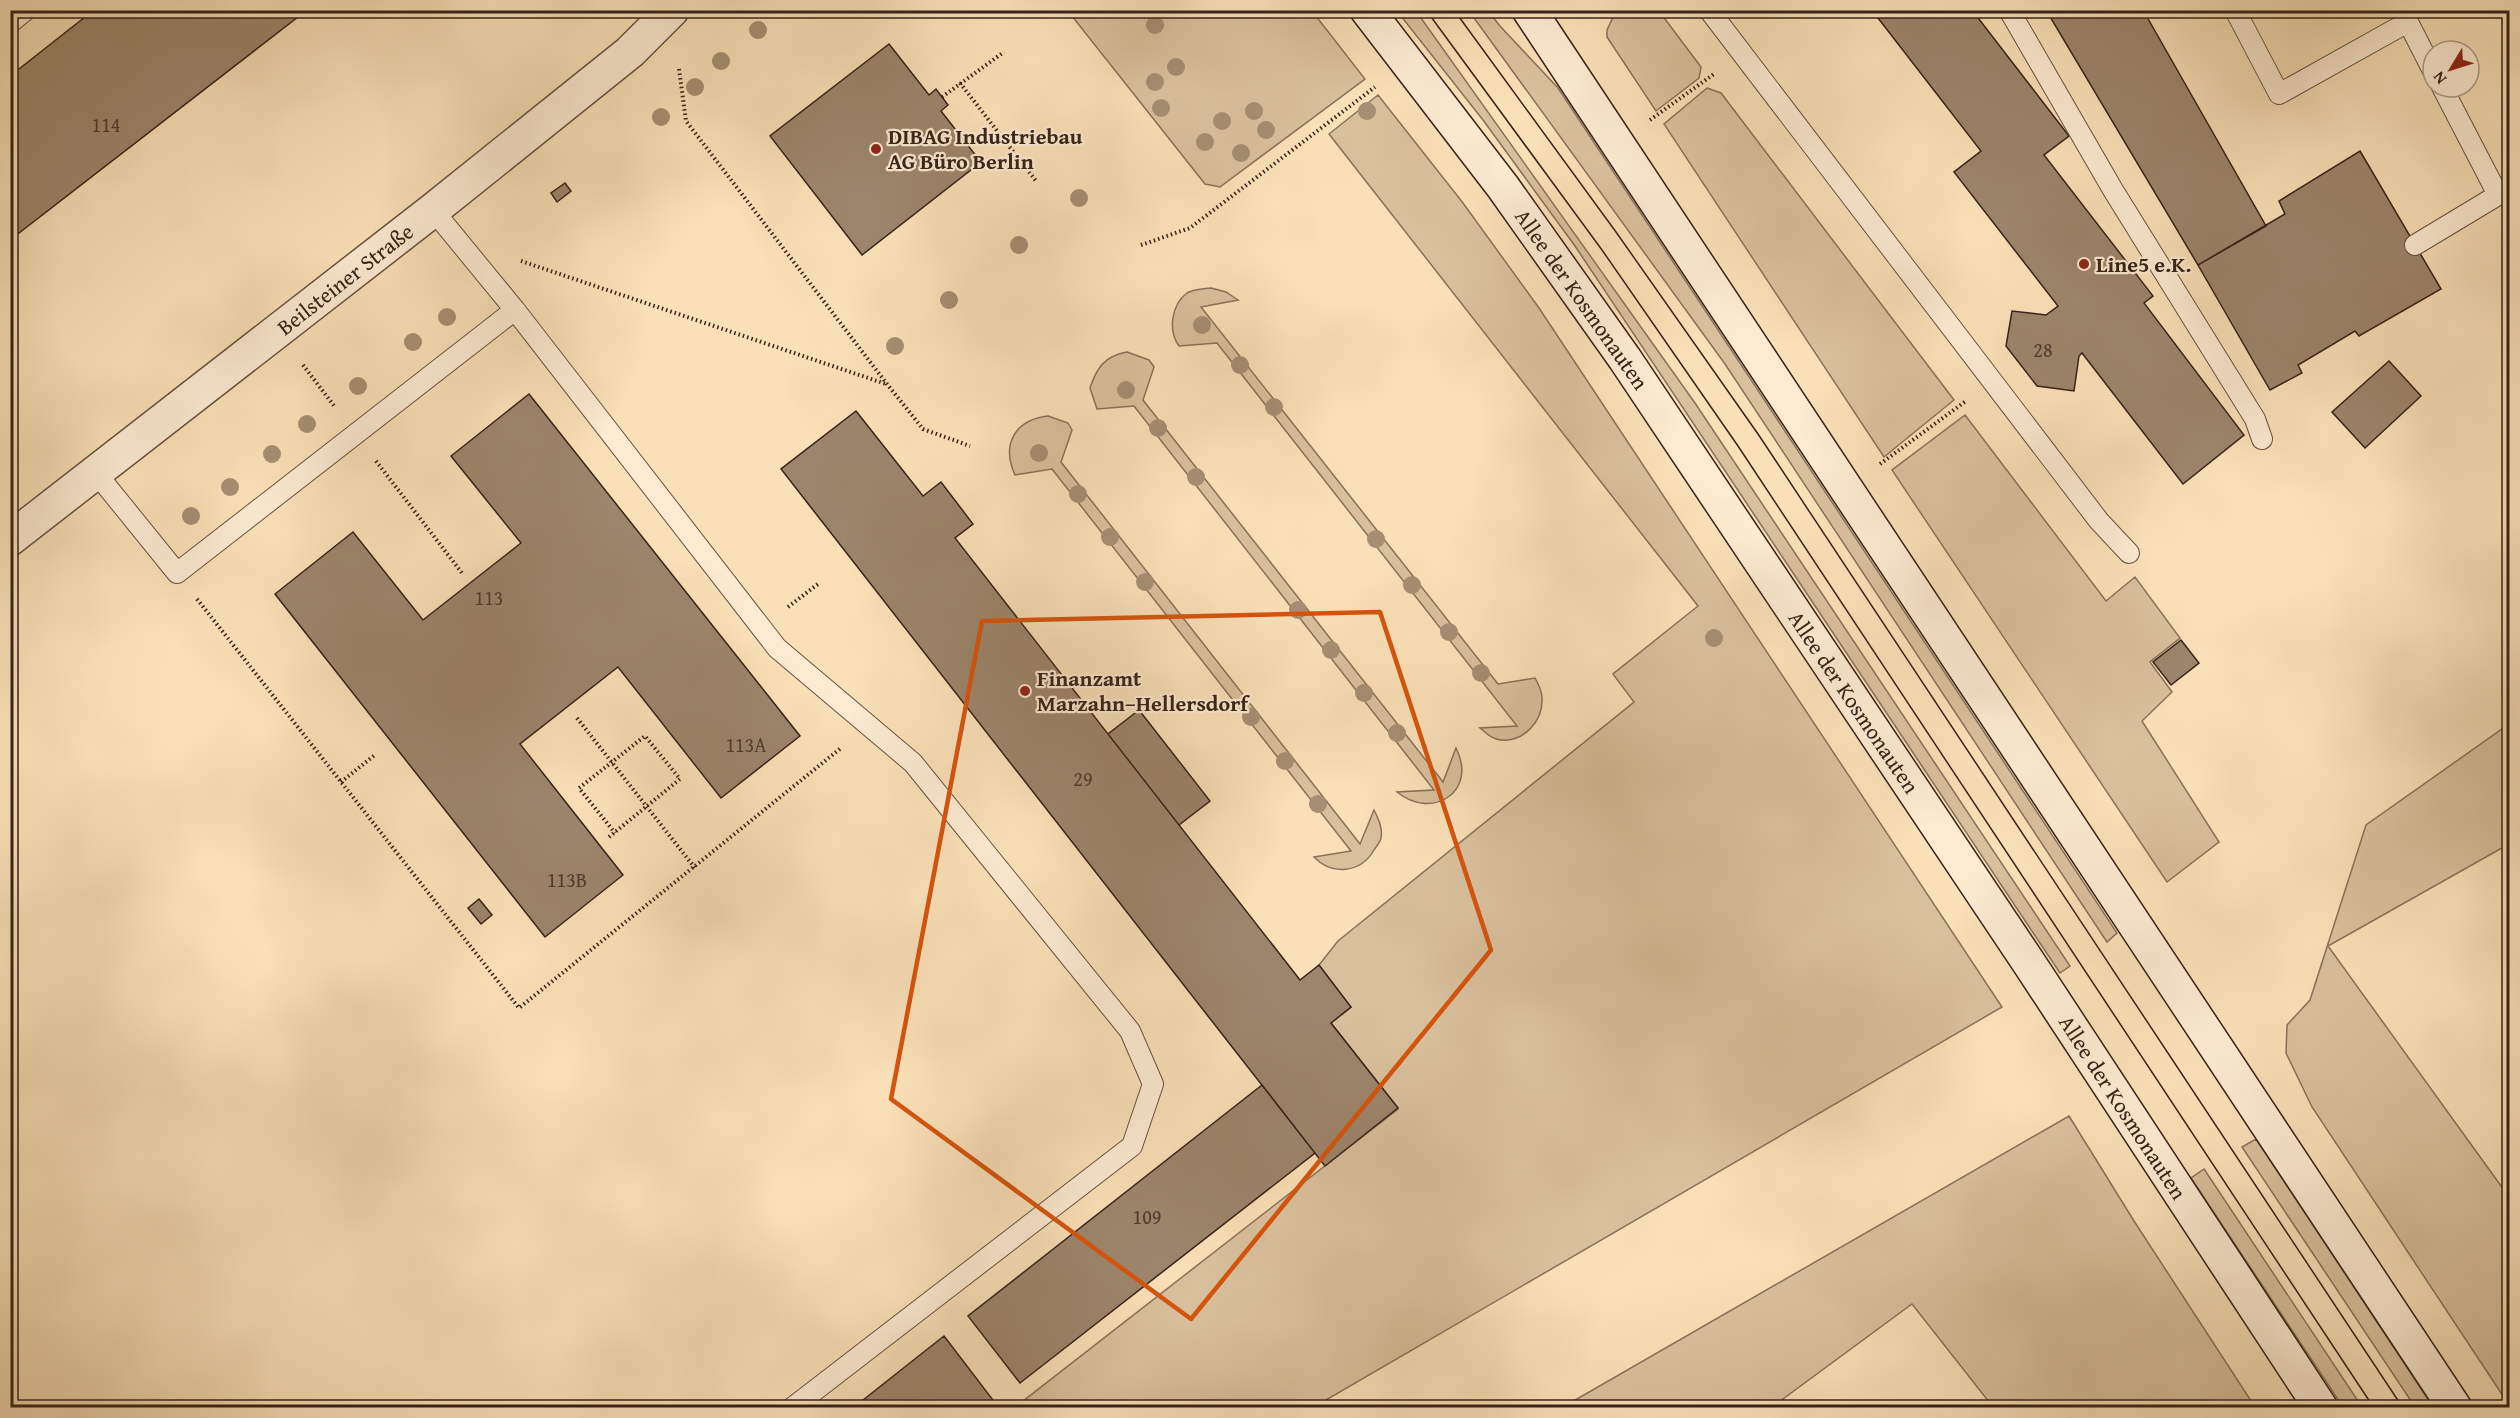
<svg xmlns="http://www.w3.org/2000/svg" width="2520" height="1418" viewBox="0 0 2520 1418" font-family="'Gentium Book Plus',serif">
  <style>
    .green { fill: #d9c09d; stroke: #88715a; stroke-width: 1.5 }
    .building { fill: #9c856b; stroke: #362217; stroke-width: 1.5 }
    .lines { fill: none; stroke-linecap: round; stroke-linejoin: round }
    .service-casing { stroke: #67523f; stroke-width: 22 }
    .minor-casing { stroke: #67523f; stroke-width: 36 }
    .secondary-casing { stroke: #362217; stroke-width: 36 }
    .path { stroke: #362217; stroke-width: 4; stroke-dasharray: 1.5 3; stroke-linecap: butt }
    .service { stroke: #fcebd1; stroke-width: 20 }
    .minor { stroke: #fcebd1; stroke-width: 33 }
    .secondary { stroke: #fcebd1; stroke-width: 33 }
    .tram { stroke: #362217; stroke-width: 1.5 }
    .tree { fill: #a58e72 }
    .marked { fill: none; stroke: #d6540d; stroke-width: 4.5; stroke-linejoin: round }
    .poi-dot { fill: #8f2418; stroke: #fcebd1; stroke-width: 2 }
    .labels { text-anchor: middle; stroke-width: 4.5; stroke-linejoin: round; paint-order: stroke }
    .number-label { font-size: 20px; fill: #503b2c }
    .poi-label { font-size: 22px; font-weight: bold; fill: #362217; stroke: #fcebd1; text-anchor: start }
    .street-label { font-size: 22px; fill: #362217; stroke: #fcebd1 }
  </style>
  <rect width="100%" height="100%" fill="#fae0b8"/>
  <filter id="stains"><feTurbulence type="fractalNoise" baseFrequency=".00333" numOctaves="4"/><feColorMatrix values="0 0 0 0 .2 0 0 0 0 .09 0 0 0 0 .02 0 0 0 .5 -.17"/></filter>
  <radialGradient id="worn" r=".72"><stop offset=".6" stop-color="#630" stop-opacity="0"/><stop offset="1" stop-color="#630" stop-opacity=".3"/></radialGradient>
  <path class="green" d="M1068 11H1312L1365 79 1220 187 1205 184Z
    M1397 11H1416L1695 403 2070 966 2060 973 1575 246 1483 120Z
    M1469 11H1488L1500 26 1558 88 2117 933 2107 942 1725 364Z
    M1616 11H1659L1701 67 1699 78 1656 111 1607 37V30Z
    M1707 88 1721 93 1954 400 1884 457 1664 124Z
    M1378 95 1463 203 1539 308 2002 1007 1314 1407 1014 1408 1398 1109 1331 1023 1351 1007 1319 965 1338 941 1634 702 1613 674 1698 606 1329 134Z
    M1211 288 1226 292 1238 300 1201 307 1498 684 1535 678C1539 685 1543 693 1542 701 1542 722 1523 742 1501 740 1492 739 1486 733 1480 728L1517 726 1217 343 1179 346C1168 331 1171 305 1187 293 1194 289 1204 289 1211 288Z
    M1127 352 1149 360 1154 367 1143 400 1443 782 1456 748C1478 791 1433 821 1397 792L1434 790 1134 406 1097 409 1090 388C1097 367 1105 356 1127 352Z
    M1965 415 2106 601 2135 577 2180 638 2150 662 2172 692 2142 721 2219 842 2167 882 1892 470Z
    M1048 416 1068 423 1072 430 1061 462 1360 844 1374 810C1378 818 1383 828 1381 838 1381 841 1376 847 1374 850 1361 873 1332 876 1314 857L1351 851 1052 469 1015 475C1001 444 1015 420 1048 416Z
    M2509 724V844L2328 946 2509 1197V1405L2312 1107 2286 1053 2287 1025 2310 1000 2366 825Z
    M2069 1116 2134 1221 2255 1407H1993L1912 1304 1772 1407H1563Z
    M2256 1139 2433 1407H2415L2242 1147Z
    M2204 1169 2362 1407H2343L2191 1178Z"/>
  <path class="building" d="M94 10H307L10 240V76Z
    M1885 10H1972L2069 136 2044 155 2153 296 2144 303 2244 435 2183 484 2082 353 2079 356 2074 391 2037 386 2006 346 2012 311 2046 315 2058 306 1954 172 1981 151 1878 18Z
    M2046 10H2143L2266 226 2198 265Z
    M889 44 929 95 936 89 948 105 941 111 981 162 862 255 770 136Z
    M2360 151 2441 289 2359 336 2355 331 2298 365 2302 373 2270 390 2198 265 2285 214 2279 201Z
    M565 183 571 191 557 202 551 193Z
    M2389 361 2421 396 2365 448 2332 412Z
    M529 394 800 736 721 798 618 667 520 744 623 875 545 937 275 594 353 532 423 620 521 543 451 456Z
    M856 411 923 496 941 482 973 524 955 538 1300 980 1319 965 1351 1007 1331 1023 1398 1108 1325 1166 781 469Z
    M2181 640 2199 663 2171 685 2153 662Z
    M1139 710 1210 801 1179 825 1108 734Z
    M479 899 492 915 481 924 468 908Z
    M1262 1085 1315 1153 1020 1383 968 1316Z
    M944 1336 996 1404 991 1408H853Z"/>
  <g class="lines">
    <g class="service-casing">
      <path id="service" d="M1709 10 2099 521 2129 553
        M2009 10 2113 190 2255 419 2262 439
        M2235 10 2279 94 2408 22 2433 71
        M10 23 26 10
        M433 210 515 310 777 648 913 763 1130 1031 1153 1084 1132 1146 792 1408
        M2415 245 2498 195 2442 87
        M96 473 177 573 515 310"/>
    </g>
    <g class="minor-casing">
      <path id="minor" d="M10 539 433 210 630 52 672 10"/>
    </g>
    <g class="secondary-casing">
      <path id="secondary" d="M1367 10 1503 187 1625 359 2031 966 2321 1408
        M1529 10 2455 1408"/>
    </g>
    <path class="path" d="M679 69 686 121 887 384 923 429 970 446
      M960 83 1036 181
      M942 97 1004 52
      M1650 120 1714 74
      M1141 245 1190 228 1375 87
      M521 261 886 384
      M303 365 335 407
      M376 461 462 573
      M1880 464 1966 401
      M197 599 519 1008 841 748
      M788 607 818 584
      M577 718 695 868
      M341 782 376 754
      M609 837 680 779 645 736 579 788 615 833"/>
    <use href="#service" class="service"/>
    <use href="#minor" class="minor"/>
    <use href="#secondary" class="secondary"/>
    <path class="tram" d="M1426 10 1602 250 1738 446 2374 1408
      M1454 10 1616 232 1758 434 2403 1408"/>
  </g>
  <g class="tree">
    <circle cx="1155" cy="25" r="9"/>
    <circle cx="758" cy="30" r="9"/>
    <circle cx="721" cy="61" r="9"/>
    <circle cx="1176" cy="67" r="9"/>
    <circle cx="1155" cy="82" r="9"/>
    <circle cx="695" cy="87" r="9"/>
    <circle cx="1161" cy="108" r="9"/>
    <circle cx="1254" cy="111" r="9"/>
    <circle cx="1367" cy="111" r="9"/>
    <circle cx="661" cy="117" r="9"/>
    <circle cx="1222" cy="121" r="9"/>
    <circle cx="1266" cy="130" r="9"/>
    <circle cx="1205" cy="142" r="9"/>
    <circle cx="1241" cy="153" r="9"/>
    <circle cx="1079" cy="198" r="9"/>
    <circle cx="1019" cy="245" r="9"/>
    <circle cx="949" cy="300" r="9"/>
    <circle cx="447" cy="317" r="9"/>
    <circle cx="1202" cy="325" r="9"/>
    <circle cx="413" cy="342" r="9"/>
    <circle cx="895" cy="346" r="9"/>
    <circle cx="1240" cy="365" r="9"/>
    <circle cx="358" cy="386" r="9"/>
    <circle cx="1126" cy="390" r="9"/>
    <circle cx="1274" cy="407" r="9"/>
    <circle cx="307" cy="424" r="9"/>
    <circle cx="1158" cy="428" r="9"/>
    <circle cx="1039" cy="453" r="9"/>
    <circle cx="272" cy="454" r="9"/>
    <circle cx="1196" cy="477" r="9"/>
    <circle cx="230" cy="487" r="9"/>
    <circle cx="1078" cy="494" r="9"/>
    <circle cx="191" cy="516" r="9"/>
    <circle cx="1110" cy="537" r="9"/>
    <circle cx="1376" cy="539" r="9"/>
    <circle cx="1145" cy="582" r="9"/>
    <circle cx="1412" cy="585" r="9"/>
    <circle cx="1298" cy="610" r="9"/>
    <circle cx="1449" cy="632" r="9"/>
    <circle cx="1714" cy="638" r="9"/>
    <circle cx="1331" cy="650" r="9"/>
    <circle cx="1481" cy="673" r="9"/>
    <circle cx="1364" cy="693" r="9"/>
    <circle cx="1251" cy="717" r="9"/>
    <circle cx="1397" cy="733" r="9"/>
    <circle cx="1285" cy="761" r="9"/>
    <circle cx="1318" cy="804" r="9"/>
  </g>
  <path class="marked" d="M1380 612 1491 950 1191 1319 891 1099 982 621Z"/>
  <g class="poi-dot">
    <circle cx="876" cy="149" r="6"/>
    <circle cx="2084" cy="264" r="6"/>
    <circle cx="1025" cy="691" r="6"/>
  </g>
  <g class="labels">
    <g class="number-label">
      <text x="106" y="132">114</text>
      <text x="2043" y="357">28</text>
      <text x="489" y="605">113</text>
      <text x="746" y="752">113A</text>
      <text x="1083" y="786">29</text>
      <text x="567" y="887">113B</text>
      <text x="1147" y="1224">109</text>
    </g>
    <g class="poi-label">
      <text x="888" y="144">DIBAG Industriebau<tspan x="888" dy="25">AG Büro Berlin</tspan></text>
      <text x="2096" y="272">Line5 e.K.</text>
      <text x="1037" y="686">Finanzamt<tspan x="1037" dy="25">Marzahn–Hellersdorf</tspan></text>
    </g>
    <g class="street-label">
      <text transform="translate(345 279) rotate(-38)" y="8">Beilsteiner Straße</text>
      <text transform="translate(1582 299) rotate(55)" y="8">Allee der Kosmonauten</text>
      <text transform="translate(1854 702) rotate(56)" y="8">Allee der Kosmonauten</text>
      <text transform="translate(2123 1107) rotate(57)" y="8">Allee der Kosmonauten</text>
    </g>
  </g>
  <rect width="2520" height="1418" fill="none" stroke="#fae0b8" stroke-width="36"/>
  <rect x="12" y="12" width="2496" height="1394" fill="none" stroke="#362217" stroke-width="3"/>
  <rect x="18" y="18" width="2484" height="1382" fill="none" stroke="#362217" stroke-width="1.5"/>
  <g transform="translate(2451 69) rotate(232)"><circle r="28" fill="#fcebd1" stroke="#ad9b87" stroke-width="1.5"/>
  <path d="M0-4.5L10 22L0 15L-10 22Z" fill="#8f2418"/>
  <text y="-9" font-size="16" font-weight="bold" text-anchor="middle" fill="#362217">N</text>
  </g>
  <rect width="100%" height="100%" filter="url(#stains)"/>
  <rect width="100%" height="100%" fill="url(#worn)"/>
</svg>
